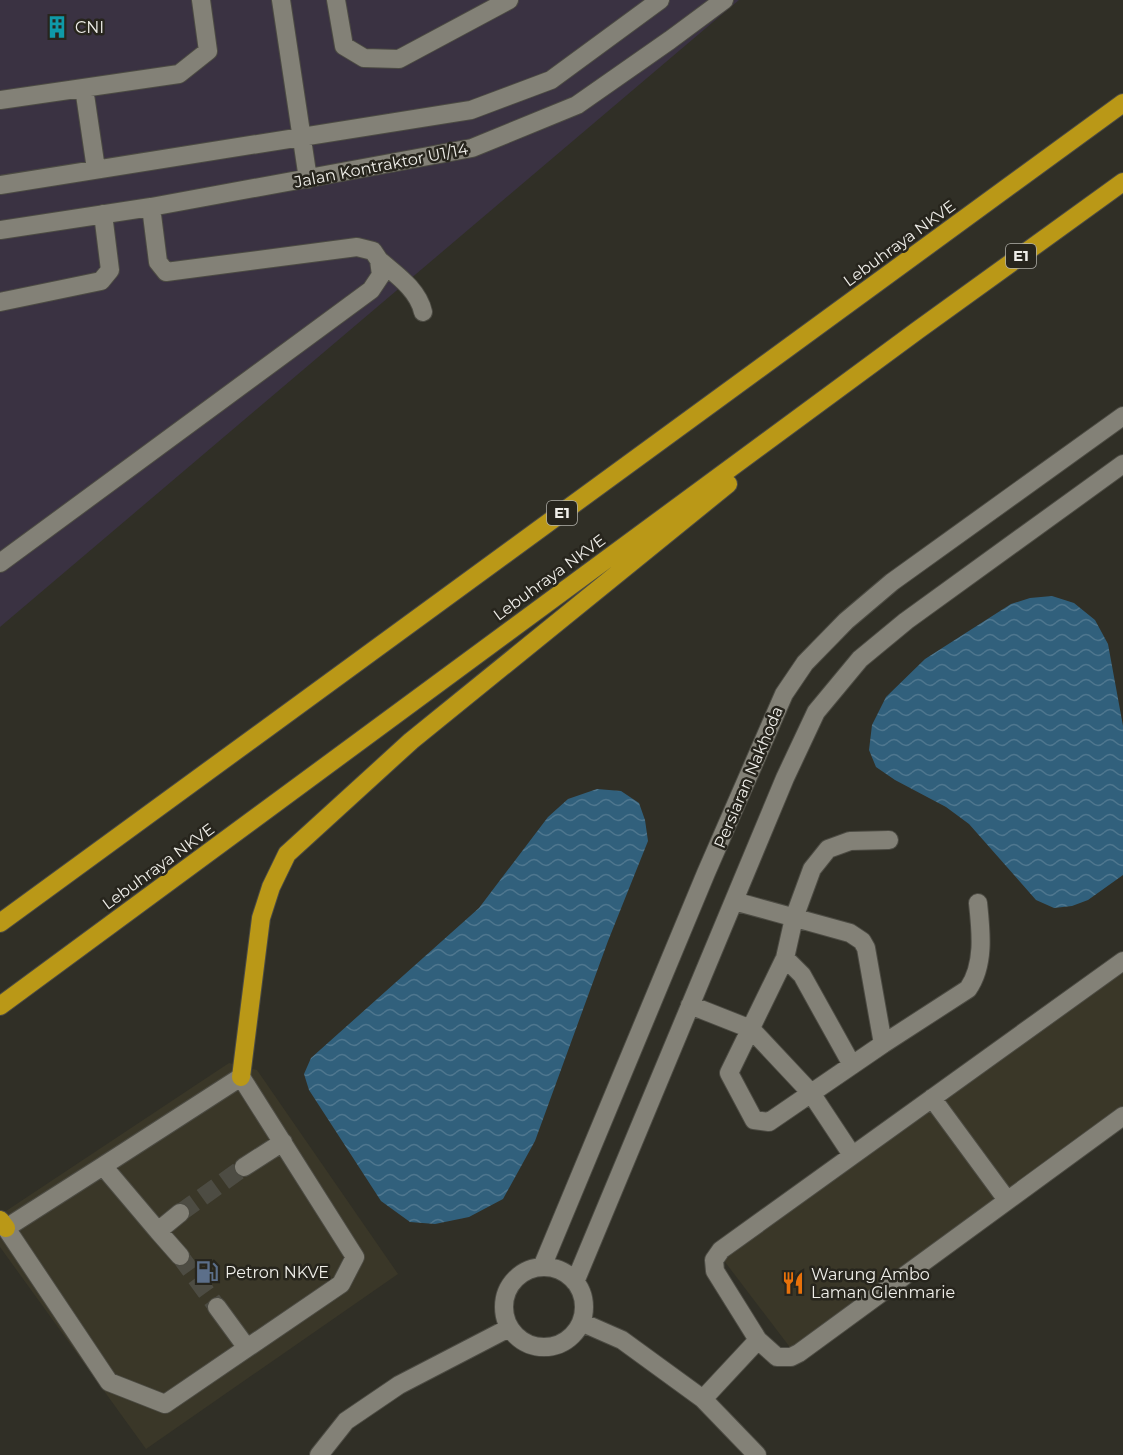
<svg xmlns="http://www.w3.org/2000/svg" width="1123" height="1455" viewBox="0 0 1123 1455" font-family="Montserrat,sans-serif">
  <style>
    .built { fill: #3a3728 }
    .industrial { fill: #3a3242 }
    .water { fill: url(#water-waves) }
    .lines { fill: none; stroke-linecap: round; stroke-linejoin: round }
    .minor-tunnel { stroke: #4d4c43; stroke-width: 18; stroke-dasharray: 18 9; stroke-linecap: butt }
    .minor-casing { stroke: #4c4b43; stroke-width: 20 }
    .highway-casing { stroke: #4c4b43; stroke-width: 20 }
    .minor { stroke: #838177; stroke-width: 18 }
    .highway { stroke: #ba9817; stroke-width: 18 }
    .labels { text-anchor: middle; stroke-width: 5; stroke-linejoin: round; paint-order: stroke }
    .shield { fill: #27251d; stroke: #b3b2ac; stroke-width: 1.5 }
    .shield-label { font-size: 15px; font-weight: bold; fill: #efeee9 }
    .poi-label { font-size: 16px; fill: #efeee9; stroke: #27251d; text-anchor: start }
    .street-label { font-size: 16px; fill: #efeee9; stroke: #27251d }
  </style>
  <defs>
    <pattern id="water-waves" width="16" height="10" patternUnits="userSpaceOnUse" patternTransform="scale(1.5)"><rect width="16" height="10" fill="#31607c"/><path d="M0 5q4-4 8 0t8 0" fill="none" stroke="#4f778f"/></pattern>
  </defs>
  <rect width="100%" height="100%" fill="#302f26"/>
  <path class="built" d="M1123 969V1108L792 1350 722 1258Z
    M229 1063 257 1070 398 1274 146 1449 0 1247V1215Z"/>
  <path class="industrial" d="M0 0H739L0 627Z"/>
  <path class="water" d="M1052 596 1074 603 1095 620 1108 644 1123 726V875L1088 900 1072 906 1054 908 1036 900 969 824 946 807 895 780 876 767 869 750 872 725 886 697 925 659 1011 604 1030 598Z
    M597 789 621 791 639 803 645 820 648 841 608 941 535 1141 503 1199 469 1217 435 1224 410 1222 381 1201 309 1090 304 1074 311 1058 479 908 548 817 568 799Z"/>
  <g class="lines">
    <path class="minor-tunnel" d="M180 1213 244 1167
      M180 1256 217 1307"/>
    <g class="minor-casing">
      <path id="minor" d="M281 0 308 179
        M336 0 344 46 364 58 399 59 509 0
        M84 88 96 169
        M0 100 179 74 208 51 201 0
        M0 185 471 110 551 80 660 0
        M0 230 151 207 472 148 577 105 670 40 724 0
        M379 260C395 274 418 289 423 312
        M0 302 101 281 110 270 103 214
        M0 563 371 290 381 275 379 260 373 251 357 247 166 272 158 262 151 207
        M889 840 850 841 828 849 812 869 794 918 785 958 729 1073 754 1120 769 1122 883 1044 968 989C985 965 981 931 978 903
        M734 901 850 933 862 941 866 948 883 1044
        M785 958 802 975 852 1065
        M690 1005 751 1029 811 1093 852 1155
        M932 1098 1007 1200
        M103 1166 241 1077 355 1257 341 1284 165 1404 109 1382 6 1228 103 1166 158 1231 180 1213
        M244 1167 283 1142
        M158 1231 180 1256
        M542 1267 706 873 784 694 805 663 846 621 892 582 1123 416
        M504 1307a40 40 0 1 1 80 0a40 40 0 1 1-80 0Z
        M575 1282 785 778 816 712 860 659 906 621 1123 464
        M217 1307 247 1348
        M581 1322 622 1340 703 1399 757 1455
        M758 1340 715 1271 714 1260 721 1250 1123 961
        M703 1399 758 1340 777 1357H791L799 1353 1123 1116
        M319 1455 346 1421 399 1385 509 1328"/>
    </g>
    <g class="highway-casing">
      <path id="highway" d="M0 923 1123 103
        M0 1006 918 330 1123 182
        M241 1077 261 918 271 887 287 854 411 741 728 484
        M0 1220 6 1228"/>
    </g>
    <use href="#minor" class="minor"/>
    <use href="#highway" class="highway"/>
  </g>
  <defs>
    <g id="building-bare" transform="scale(1.8)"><path d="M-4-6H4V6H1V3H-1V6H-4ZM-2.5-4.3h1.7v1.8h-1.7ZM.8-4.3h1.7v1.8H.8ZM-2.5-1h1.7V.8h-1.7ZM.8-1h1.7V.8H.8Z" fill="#0f9aa8" stroke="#27251d" stroke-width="2.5" paint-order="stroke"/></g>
    <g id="fuel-bare" transform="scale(1.8)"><path d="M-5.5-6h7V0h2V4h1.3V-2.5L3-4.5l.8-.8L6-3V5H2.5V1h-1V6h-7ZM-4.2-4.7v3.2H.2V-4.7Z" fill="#5c6f8a" stroke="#27251d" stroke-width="2.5" paint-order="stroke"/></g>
    <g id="restaurant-bare" transform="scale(1.8)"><path d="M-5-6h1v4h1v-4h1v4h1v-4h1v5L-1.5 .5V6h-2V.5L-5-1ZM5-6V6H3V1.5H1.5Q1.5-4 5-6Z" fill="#e8710a" stroke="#27251d" stroke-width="2.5" paint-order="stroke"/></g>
  </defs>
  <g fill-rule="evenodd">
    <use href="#building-bare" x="57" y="27"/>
    <use href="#fuel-bare" x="207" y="1272"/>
    <use href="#restaurant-bare" x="793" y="1283"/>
  </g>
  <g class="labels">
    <g class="shield">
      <rect x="1006" y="244" width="30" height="24" rx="4.5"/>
      <rect x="547" y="501" width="30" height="24" rx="4.5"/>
    </g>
    <g class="shield-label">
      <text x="1021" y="261">E1</text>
      <text x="562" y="518">E1</text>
    </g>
    <g class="poi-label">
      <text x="75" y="33">CNI</text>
      <text x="225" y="1278">Petron NKVE</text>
      <text x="811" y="1280">Warung Ambo<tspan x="811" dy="18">Laman Glenmarie</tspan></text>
    </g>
    <g class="street-label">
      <text transform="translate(381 165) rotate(-11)" y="6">Jalan Kontraktor U1/14</text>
      <text transform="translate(899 243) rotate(-36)" y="6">Lebuhraya NKVE</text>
      <text transform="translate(549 577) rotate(-36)" y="6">Lebuhraya NKVE</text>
      <text transform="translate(748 777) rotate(-67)" y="6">Persiaran Nakhoda</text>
      <text transform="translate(158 866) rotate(-36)" y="6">Lebuhraya NKVE</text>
    </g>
  </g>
</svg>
